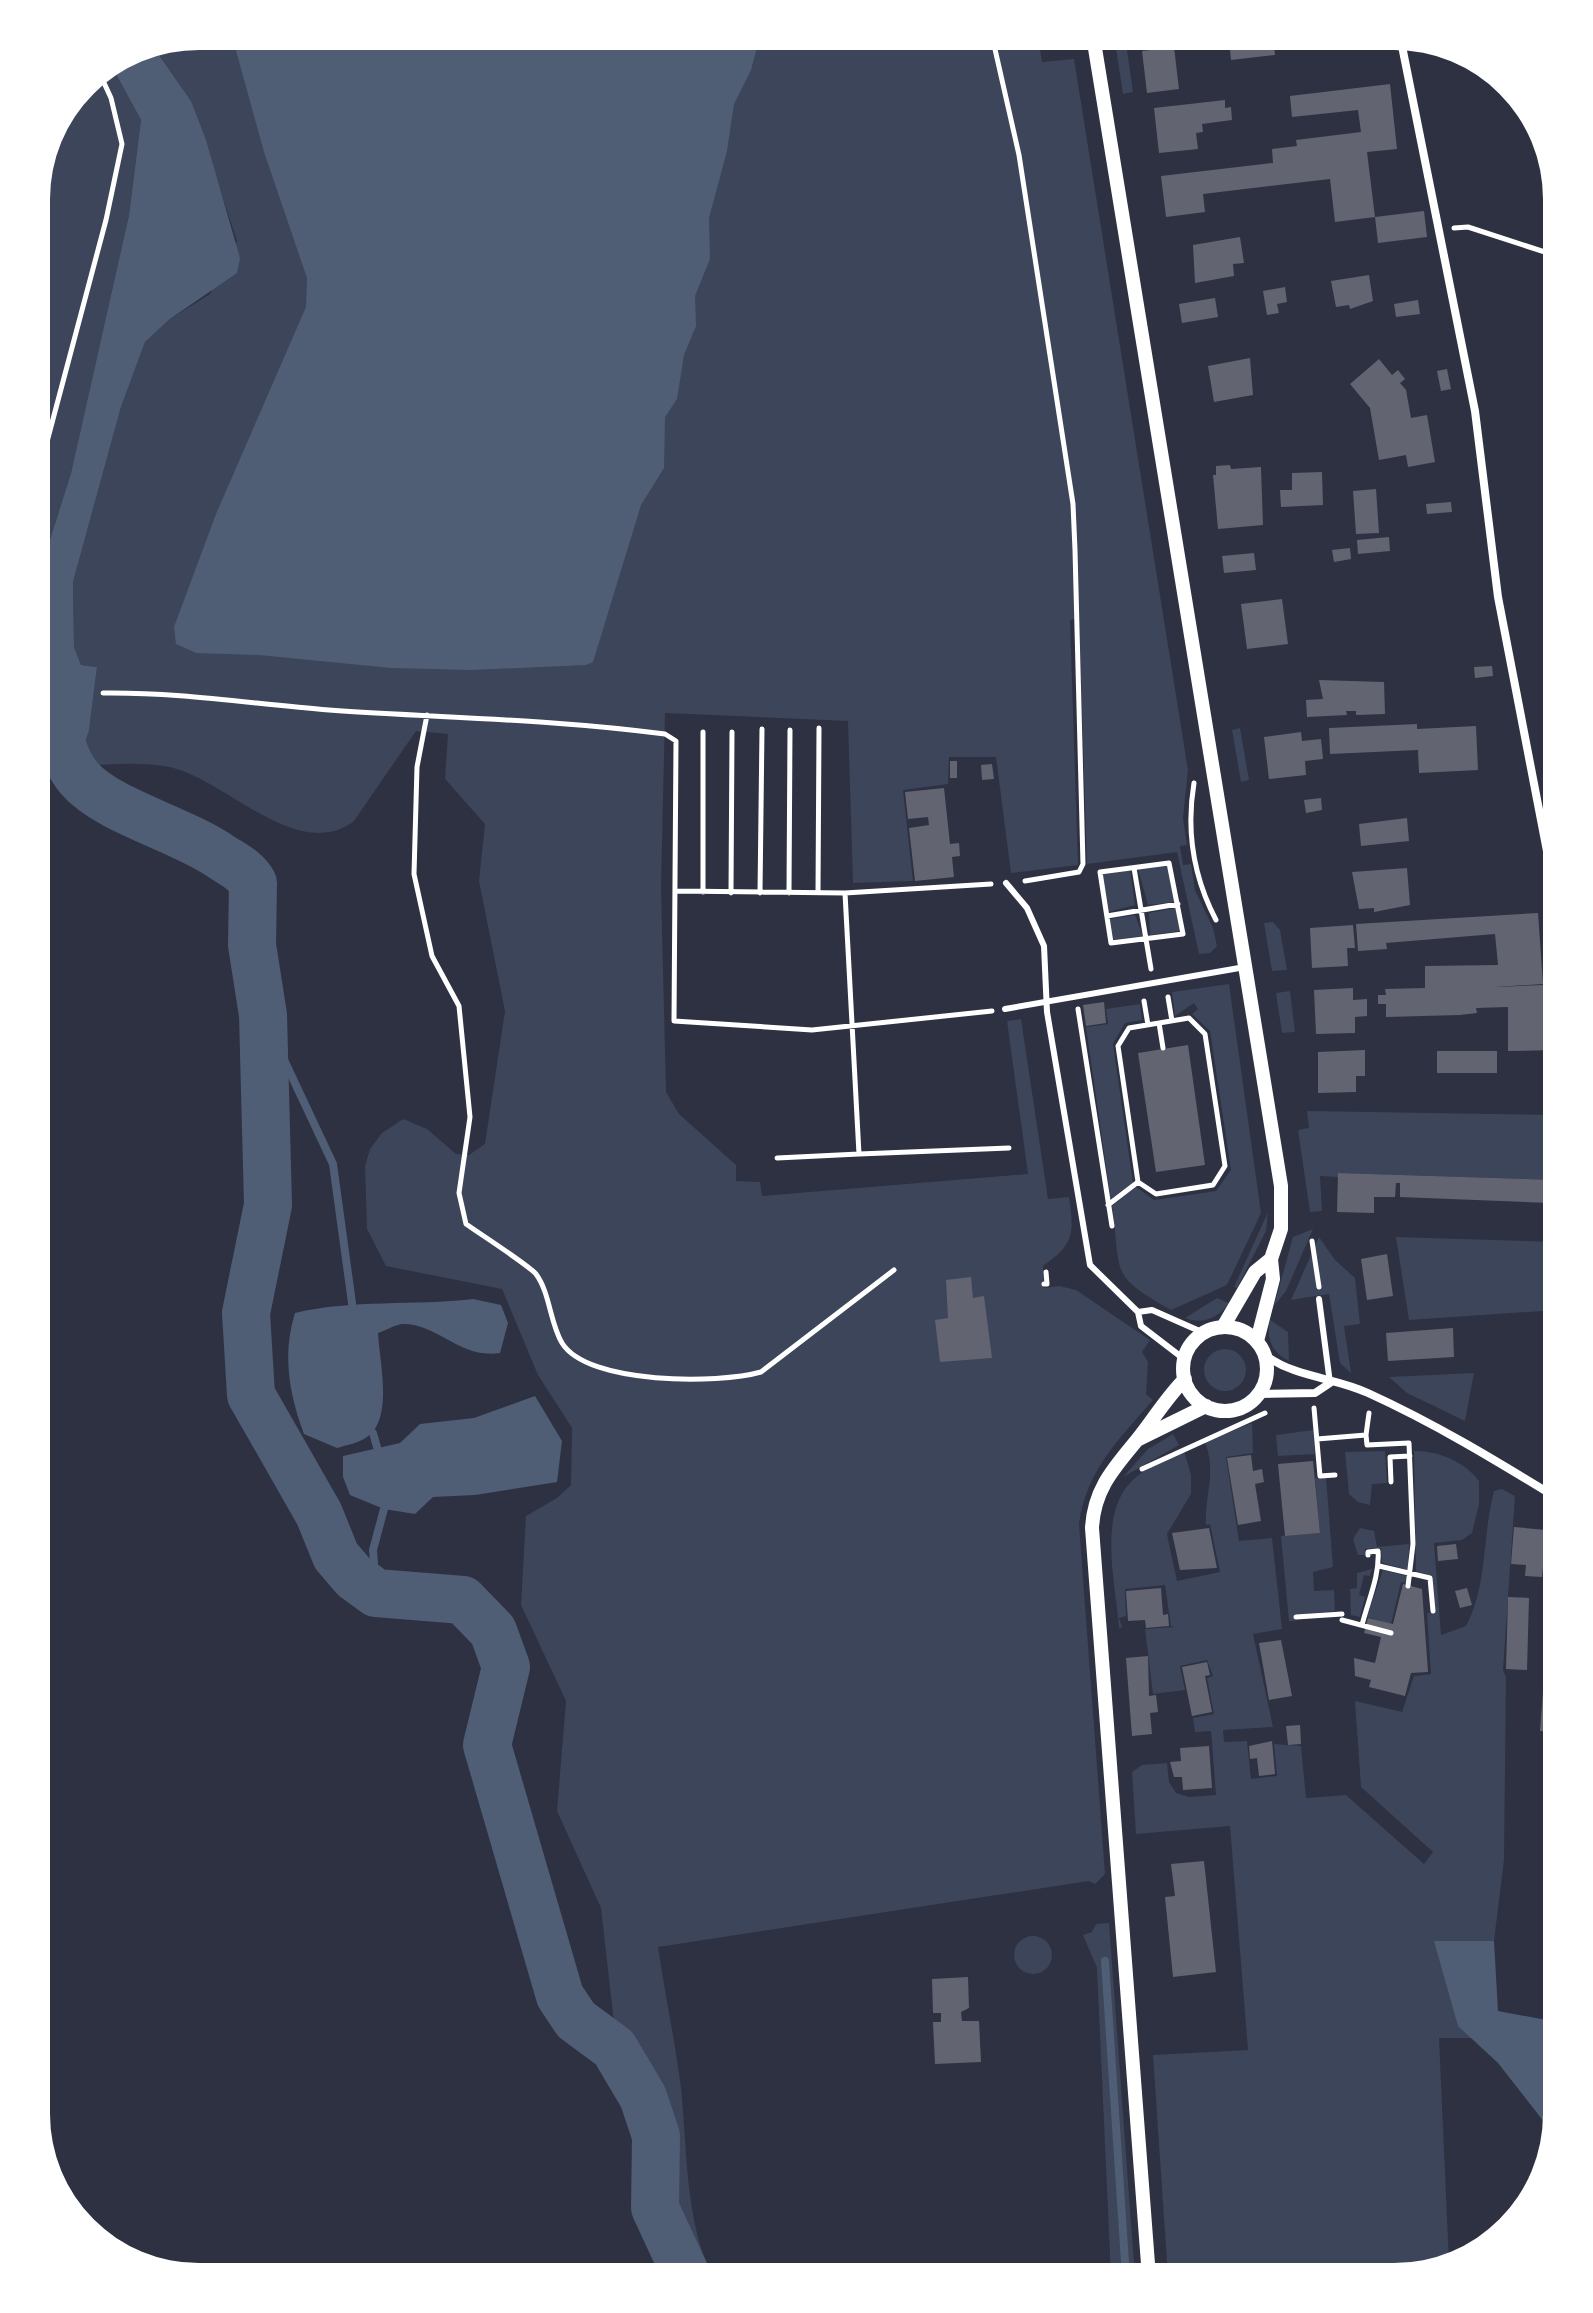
<svg xmlns="http://www.w3.org/2000/svg" width="1593" height="2313" viewBox="0 0 1593 2313" font-family="'Public Sans',sans-serif">
  <style>
    .green { fill: #3c4559 }
    .water { fill: #4f5d75 }
    .lines { fill: none; stroke-linecap: round; stroke-linejoin: round }
    .stream { stroke: #4f5d75; stroke-width: 8 }
    .river { stroke: #4f5d75; stroke-width: 48 }
    .building { fill: #626471 }
    .path { stroke: #fff; stroke-width: 5 }
    .service { stroke: #fff; stroke-width: 6 }
    .minor { stroke: #fff; stroke-width: 8 }
    .tertiary { stroke: #fff; stroke-width: 14 }
  </style>
  <rect width="100%" height="100%" fill="#2d3142"/>
  <path class="green" d="M199 36H1070L1071 44 1040 49 1042 62 1074 59 1188 770 1183 818 1187 845 1180 846 1183 865 1191 864 1195 890 1213 928 1217 946 1210 953 1199 954 1177 852 1087 864 1079 618 1070 620 1078 865 1011 873 996 757H949L948 784 903 790 913 881 853 883 848 721 665 713 661 888 666 1092 679 1114 736 1165V1181L760 1182 762 1196 1028 1174 1007 1021 1021 1019 1048 1199 1069 1197C1074 1233 1075 1244 1043 1266L1044 1288 1059 1286 1076 1290 1150 1340 1142 1352 1148 1362 1146 1394 1153 1400C1119 1439 1086 1471 1079 1524L1105 1874 1095 1884 1089 1881 658 1947C665 1994 675 2041 681 2088 687 2143 685 2229 714 2277L698 2275 668 2215 661 2139 648 2075 614 2023 601 1908 557 1811 566 1701 521 1605 526 1516 557 1498 571 1485 572 1428 538 1375 502 1289 386 1266 367 1229 365 1166 370 1149 382 1133 403 1119 427 1129 456 1154 469 1155 485 1144 505 1011 479 881 485 824 445 779 448 734 416 731 354 821C297 864 225 778 169 767 140 761 106 765 76 766L89 731 97 667 81 665 74 647 73 582 121 407 145 342 170 319 210 294 237 241 191 101 152 45Z
    M1114 36H1125L1133 92 1123 94Z
    M111 65 141 120 129 215 71 473 36 584V188C50 136 62 95 111 65Z
    M36 716 63 763 36 761Z
    M1240 728 1249 780 1241 782 1232 730Z
    M1542 777 1557 781V830H1555Z
    M1168 866 1175 902 1148 905 1138 869Z
    M1130 870 1135 905 1108 912 1102 874Z
    M1176 908 1180 931 1150 935 1149 913Z
    M1135 915 1143 936 1113 940 1109 919Z
    M1273 922 1280 930 1287 970 1272 971 1264 923Z
    M1229 984 1261 1213 1227 1285 1171 1310C1107 1274 1122 1273 1112 1206L1136 1187 1154 1200 1216 1191 1231 1170 1210 1031 1192 1014 1198 1009 1194 1003 1175 1016 1172 992Z
    M1290 991 1295 1032 1282 1033 1276 993Z
    M1140 1004 1142 1020 1125 1023 1113 1044 1133 1183 1111 1201 1086 1027 1108 1024 1106 1009Z
    M1307 1111 1557 1115V1180L1339 1173 1338 1177 1320 1176 1322 1211 1310 1212 1298 1130 1309 1128Z
    M1268 1212 1266 1231 1237 1288 1234 1287Z
    M1313 1229 1286 1291 1274 1306 1293 1237Z
    M1319 1237 1335 1260 1355 1278 1360 1324 1344 1326 1351 1373 1340 1363 1329 1294 1291 1300Z
    M1396 1237 1557 1242V1310L1409 1320Z
    M1217 1298 1229 1303C1219 1318 1202 1325 1185 1318Z
    M1270 1320 1288 1332 1289 1361C1272 1353 1266 1339 1270 1320Z
    M1204 1370a21 21 0 1 1 42 0a21 21 0 1 1-42 0Z
    M1474 1373 1465 1421 1407 1393 1389 1377Z
    M1252 1423 1253 1453 1226 1457 1239 1541 1272 1538 1282 1629 1253 1634 1273 1727 1223 1730 1224 1742 1247 1741 1251 1779 1277 1776 1274 1744 1301 1746 1306 1798 1346 1795 1424 1864 1433 1852 1361 1787 1355 1701 1402 1712 1414 1676 1431 1674 1427 1613 1435 1612 1432 1576 1416 1571 1414 1451C1435 1450 1465 1461 1479 1481V1504L1472 1533 1462 1540 1434 1543 1441 1635 1466 1626C1488 1585 1482 1536 1494 1491L1502 1489 1515 1496 1503 1670 1506 1677 1504 1860 1494 1941H1435L1472 2038H1439L1449 2262 1394 2277H1168L1153 2055 1248 2050 1230 1826 1136 1834 1132 1772 1142 1765 1167 1763 1169 1782 1176 1793 1189 1797 1216 1795 1211 1731 1195 1732 1193 1718 1214 1714 1207 1678 1213 1676 1207 1660 1180 1666 1185 1690 1153 1694 1145 1629 1174 1627 1171 1626 1165 1585 1125 1589 1126 1616 1119 1618 1122 1627 1119 1628C1116 1584 1096 1511 1135 1478 1149 1466 1167 1459 1184 1451L1191 1475V1494L1167 1534 1177 1581 1220 1572 1210 1524 1206 1525C1204 1497 1217 1473 1205 1442Z
    M1313 1430 1315 1454 1278 1456 1276 1435Z
    M1173 1434 1179 1445 1123 1477 1148 1449Z
    M1385 1451 1387 1483 1372 1484 1370 1505 1358 1502 1349 1494 1345 1452Z
    M1326 1477 1333 1567 1313 1572 1314 1591 1334 1590 1335 1611 1295 1615V1621H1289L1281 1536 1320 1533 1315 1478Z
    M1360 1528 1374 1531 1377 1547 1409 1544 1408 1570 1382 1563 1381 1548 1365 1549V1555H1358L1353 1539Z
    M1372 1569 1370 1576 1364 1575 1359 1595 1365 1597 1360 1617 1351 1615 1350 1589 1357 1588V1573Z
    M1383 1570 1407 1576 1405 1583 1401 1582 1391 1624 1367 1617Z
    M1109 1923 1135 2277H1111L1097 1968 1083 1935 1092 1932 1096 1924Z
    M1014 1955a19 19 0 1 1 38 0a19 19 0 1 1-38 0Z"/>
  <path class="water" d="M232 36H760L751 70 734 104 727 151 709 218 710 259 695 296 696 326 684 355 677 399 665 417 664 468 641 505 593 662 586 665 472 670 391 668 259 655 196 653 176 644 174 627 216 514 306 307 307 278 264 152Z
    M152 45 191 101 206 140 240 258 237 273 170 319 145 342 121 407 73 582 74 647 81 665 97 667 89 731 76 766 63 763 36 716V584L71 473 129 215 141 120 111 65 137 48Z
    M473 1299 501 1305 508 1323 500 1353C459 1359 439 1324 403 1324 396 1324 385 1331 378 1333 379 1359 394 1419 367 1437 359 1443 347 1445 337 1448L304 1434C289 1394 282 1354 295 1313 353 1299 413 1306 473 1299Z
    M535 1396 562 1441 557 1482 475 1495 433 1497 415 1514 384 1509 350 1495 343 1477V1456L400 1443 420 1424 474 1418Z
    M1434 1941H1494L1498 2011 1557 2022V2114L1552 2132 1498 2063 1458 2026Z"/>
  <g class="lines">
    <path class="stream" d="M263 1015 333 1164 352 1303
      M373 1433 377 1447
      M376 1593 373 1550 384 1509
      M1105 1961 1126 2277"/>
    <path class="river" d="M52 702C57 728 62 758 79 778 107 811 181 829 220 856 232 864 246 870 253 883L252 945 263 1015 268 1205 246 1313 251 1395 319 1514 336 1556 354 1577 376 1593 463 1600 493 1631 506 1667 487 1745 560 1996 576 2020 614 2048 643 2097 656 2136 655 2208 687 2277"/>
  </g>
  <path class="building" d="M1273 36 1275 55 1231 60 1229 39Z
    M1174 47 1179 89 1147 93 1142 51Z
    M1390 84 1397 149 1367 152 1375 217 1335 222 1330 179 1203 194 1205 212 1166 217 1161 176 1273 163 1272 149 1297 146 1296 140 1361 132 1358 110 1292 117 1290 96Z
    M1225 100V108L1231 107 1232 120 1202 124 1203 132 1196 133 1198 149 1159 153 1154 108Z
    M1424 211 1427 237 1378 243 1375 217Z
    M1240 237 1244 263 1233 264 1234 276 1195 283 1193 245Z
    M1369 275 1373 301 1350 309 1349 305 1336 307 1331 281Z
    M1285 287 1287 302 1277 304 1279 313 1267 315 1263 291Z
    M1215 298 1218 317 1182 323 1179 304Z
    M1418 300 1420 314 1396 317 1394 304Z
    M1250 358 1253 395 1214 402 1208 366Z
    M1379 359 1392 375 1398 370 1405 379 1400 383 1406 390 1411 418 1427 415 1435 462 1408 467 1406 455 1379 460 1370 408 1350 384Z
    M1447 369 1451 389 1441 391 1437 371Z
    M1230 465 1231 469 1261 467 1263 525 1218 529 1213 475H1216V466Z
    M1322 472 1323 505 1281 507 1280 490H1292V473Z
    M1376 489 1379 533 1356 534 1353 491Z
    M1451 502 1452 512 1427 514 1426 504Z
    M1389 537 1390 551 1358 554 1357 540Z
    M1350 548 1351 559 1334 562 1332 550Z
    M1254 553 1256 570 1224 573 1222 556Z
    M1282 599 1288 644 1247 649 1241 604Z
    M1492 666 1493 676 1475 678 1474 667Z
    M1319 680 1384 682 1385 714 1356 715V711H1346L1347 715 1307 717 1306 700 1323 699Z
    M1417 724V729L1476 726 1478 770 1419 773 1418 750 1330 754 1329 728Z
    M1301 732 1302 741 1321 739 1323 759 1305 761 1306 775 1269 779 1264 737Z
    M950 761H957V778H950Z
    M992 764 994 779 982 780 981 765Z
    M944 788 950 844 959 843 960 856 952 857 954 877 915 881 909 828 929 825 928 817 908 819 905 792Z
    M1321 798 1322 810 1306 813 1304 800Z
    M1407 818 1409 841 1361 846 1359 824Z
    M1407 868 1410 905 1374 912V908L1359 909 1352 872Z
    M1538 913 1543 984 1496 987 1544 985V1025H1557V1050L1508 1051V1007L1476 1008 1477 1013 1460 1015 1386 1017V1004H1378V995H1386L1385 989 1425 988V966L1498 965 1495 934 1386 943 1387 949 1358 951 1356 924Z
    M1353 925 1355 948H1347L1348 966 1312 968 1310 928Z
    M1353 988V1000L1367 999V1016L1355 1017V1033L1316 1034 1314 990Z
    M1104 1002 1106 1023 1086 1026 1083 1005Z
    M1188 1045 1205 1165 1156 1172 1138 1053Z
    M1365 1050V1076H1356V1092L1318 1093V1052Z
    M1437 1051H1497V1073H1437Z
    M1338 1173 1557 1180V1196H1550V1203L1400 1197V1183H1396L1395 1197H1374V1213L1337 1212Z
    M1387 1254 1393 1296 1367 1300 1361 1259Z
    M971 1277 973 1298 984 1296 992 1358 940 1362 935 1320 948 1318 946 1280Z
    M1453 1328 1454 1357 1388 1361 1386 1333Z
    M1547 1386H1557V1412H1548Z
    M1251 1455 1253 1471 1262 1469 1264 1482 1255 1484 1261 1521 1238 1525 1227 1458Z
    M1313 1461 1320 1533 1285 1536 1278 1464Z
    M1514 1527 1557 1531V1568L1543 1567 1542 1577 1525 1576 1526 1565 1511 1564Z
    M1209 1528 1217 1568 1180 1570 1172 1533Z
    M1456 1544 1458 1559 1438 1561 1437 1546Z
    M1403 1584 1422 1589 1428 1672 1411 1673 1405 1696 1369 1687 1371 1680 1355 1676 1354 1658 1375 1663 1381 1637 1364 1633 1368 1618 1393 1624Z
    M1161 1588 1163 1615 1168 1614 1169 1626 1146 1628 1145 1620 1128 1621 1126 1591Z
    M1467 1588 1472 1605 1460 1608 1455 1591Z
    M1508 1597 1529 1598 1527 1670 1506 1669Z
    M1281 1640 1292 1696 1269 1700 1259 1643Z
    M1148 1656 1149 1696 1156 1695 1158 1712 1150 1713 1152 1734 1132 1736 1126 1658Z
    M1207 1662 1210 1675 1205 1676 1212 1712 1192 1716 1182 1667Z
    M1543 1691 1557 1692V1732L1540 1731Z
    M1300 1725 1301 1744 1288 1745 1286 1726Z
    M1272 1741 1275 1774 1259 1776 1257 1758 1250 1759 1249 1746Z
    M1209 1746 1212 1788 1183 1790 1182 1777H1174L1170 1762 1181 1761 1180 1748Z
    M1204 1861 1216 1972 1173 1977 1165 1897 1175 1896 1171 1864Z
    M968 1977 969 2008 961 2012 962 2021H979L981 2062 935 2064 933 2022H941V2013H933L932 1979Z"/>
  <g class="lines">
    <path class="path" d="M992 36 1019 155 1073 504 1075 550 1083 864 1079 872 1025 881
      M1454 228 1468 227 1557 256
      M36 483 106 220 122 144 111 98 99 72
      M103 693C180 692 253 704 329 710 441 718 553 719 665 734L676 741 674 1021 812 1030 992 1011
      M427 715 417 767 414 874 432 956 459 1006 470 1117 459 1193 466 1224C480 1234 527 1264 536 1274 550 1293 550 1323 562 1343 588 1385 719 1384 761 1372L894 1270
      M1194 783C1186 831 1194 878 1216 920
      M1169 863 1183 934 1111 943 1100 872Z
      M1134 868 1151 969
      M676 891 845 893 859 1154 777 1158
      M703 892V732
      M731 893 732 732
      M760 893 762 729
      M789 893 790 730
      M818 893 819 728
      M845 893 991 884
      M1107 916 1178 904
      M1168 997 1172 1021
      M1144 1001 1148 1025
      M1078 1009 1112 1226
      M1189 1018 1205 1034 1225 1166 1213 1185 1156 1194 1138 1182 1118 1046 1129 1028Z
      M1159 1023 1163 1048
      M859 1154 1009 1148
      M1108 1205 1138 1182
      M1312 1241 1319 1287
      M1044 1284H1047L1046 1272
      M1314 1408 1320 1476 1335 1475
      M1366 1435 1369 1413
      M1317 1439 1366 1435 1367 1445 1409 1443 1413 1544 1408 1586
      M1142 1469 1265 1413
      M1391 1482 1390 1457 1410 1456
      M1379 1566 1430 1578 1433 1611
      M1296 1617 1342 1614
      M1342 1620 1391 1633
      M1362 1625C1368 1601 1380 1575 1378 1551L1368 1552V1555"/>
    <path class="service" d="M1006 883 1027 908 1044 946 1047 1012 1090 1265 1138 1312 1141 1326 1184 1359
      M1005 1009 1245 967
      M1319 1299 1330 1383
      M1138 1312 1152 1310 1204 1333"/>
    <path class="minor" d="M1400 36 1475 411 1498 597 1557 903
      M1265 1355C1296 1378 1334 1377 1368 1393 1434 1423 1495 1460 1557 1498
      M1259 1394 1315 1393 1330 1383"/>
    <path class="tertiary" d="M1093 36 1281 1186V1229L1271 1259 1273 1279 1257 1341
      M1223 1327 1255 1272 1271 1259
      M1183 1369a42 42 0 1 1 84 0a42 42 0 1 1-84 0Z
      M1137 1440 1206 1406
      M1149 2277 1092 1528C1094 1489 1114 1468 1137 1440 1154 1419 1166 1398 1185 1379"/>
  </g>
  <path d="M0 0H1593V2313H0ZM199 50H1394A149 149 0 0 1 1543 199V2114A149 149 0 0 1 1394 2263H199A149 149 0 0 1 50 2114V199A149 149 0 0 1 199 50Z" fill="#fff" fill-rule="evenodd"/>
</svg>
